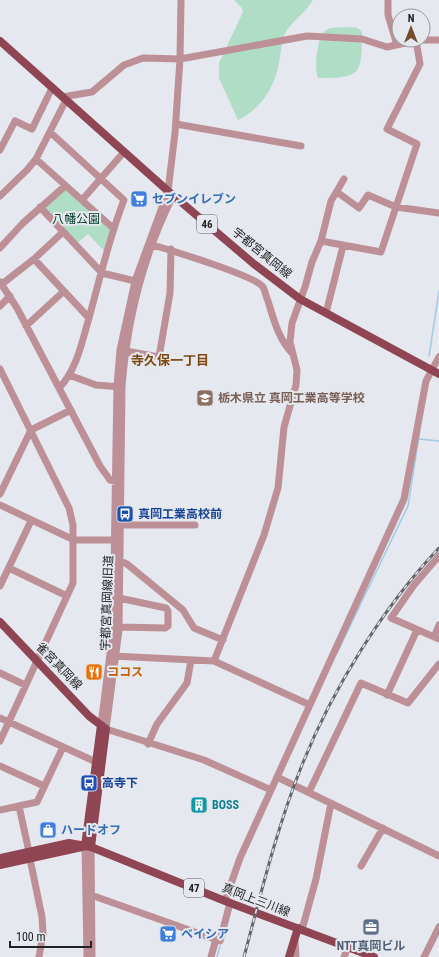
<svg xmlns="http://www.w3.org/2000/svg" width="439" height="957" viewBox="0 0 439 957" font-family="'Roboto Condensed','Noto Sans JP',sans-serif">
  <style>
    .green { fill: #b0ddc5 }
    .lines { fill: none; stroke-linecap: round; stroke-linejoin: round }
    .stream { stroke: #9ecbe7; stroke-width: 1.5 }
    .minor { stroke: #bc9096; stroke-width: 7 }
    .major { stroke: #904554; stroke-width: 8 }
    .rail-casing { stroke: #65666a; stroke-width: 3 }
    .rail { stroke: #e5e8ee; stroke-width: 1.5; stroke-dasharray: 4.5; stroke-linecap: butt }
    .labels { text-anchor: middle; stroke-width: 4; stroke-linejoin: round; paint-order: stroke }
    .shield { fill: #e5e8ee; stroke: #5c5d61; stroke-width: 1 }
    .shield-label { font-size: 11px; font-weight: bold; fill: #212224 }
    .shop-label { font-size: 12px; font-weight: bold; fill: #366cbe; stroke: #e5e8ee; text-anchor: start }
    .park-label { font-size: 12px; fill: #003e27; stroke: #e5e8ee }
    .street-label { font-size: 12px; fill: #212224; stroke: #e5e8ee }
    .education-label { font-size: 12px; font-weight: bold; fill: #785e54; stroke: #e5e8ee; text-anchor: start }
    .transit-label { font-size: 12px; font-weight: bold; fill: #164399; stroke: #e5e8ee; text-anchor: start }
    .food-label { font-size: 12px; font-weight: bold; fill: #c56008; stroke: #e5e8ee; text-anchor: start }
    .culture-label { font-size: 12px; font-weight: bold; fill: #0d838f; stroke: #e5e8ee; text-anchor: start }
    .service-label { font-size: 12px; font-weight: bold; fill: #4e5e75; stroke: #e5e8ee }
    .neighbourhood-label { font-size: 13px; font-weight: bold; fill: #7f480e; stroke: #e5e8ee }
  </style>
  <rect width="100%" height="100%" fill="#e5e8ee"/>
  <path class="green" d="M234 0H313C306 12 295 19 287 30 281 39 281 53 279 63 275 87 260 110 238 120L219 78V63L243 12 242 8Z
    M348 27 358 28 362 32C362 75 361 78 318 78 314 69 317 39 324 32 329 26 341 28 348 27Z
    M65 186 113 228 107 254 88 234 75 245 40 207Z"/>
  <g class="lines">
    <path class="stream" d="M429 356 439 291
      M419 439 439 441
      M337 653 408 506 420 430
      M217 957 220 946"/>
    <path class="minor" d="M388 0V15L397 45
      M423 40H439
      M62 97 92 92 124 65 143 58 180 59 307 36 362 39 387 47 419 40
      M176 124 301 146
      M50 132 124 200C109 238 100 278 89 318 82 341 77 370 59 388
      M0 150 15 121 32 129 52 88
      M36 159 113 228
      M337 192 359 208 368 195 396 207 439 213
      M0 196 27 170 36 159 66 100
      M173 196C143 256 127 320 122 387L119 630 106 729 204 760 271 790
      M82 200 124 152
      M40 207 102 273 135 281
      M321 241 381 252 417 144 387 129 420 64 416 40
      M149 244C167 249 256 276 263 287 265 290 266 297 268 301 274 320 278 338 292 353
      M0 248 23 223 65 186
      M34 259 89 318
      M0 282 17 308 100 466 110 480 118 482
      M2 284 34 259 63 232
      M0 306 10 296
      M326 313 343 246
      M26 326 64 291
      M126 351 159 357 170 293 171 249
      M0 369 69 508 73 525V583L0 741
      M69 375 96 385 121 387
      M0 494 31 430 71 410
      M0 505 74 540H115
      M120 525H195
      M439 556 414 585 391 618 439 639
      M120 561 127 564 183 610 194 628 223 640
      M9 568 67 596
      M0 586 31 521
      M119 627 165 628 168 626V611L166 608 119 598
      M434 637 439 625
      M113 656 214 661 310 705
      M214 661 264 535 278 488 284 427 296 385 297 370 290 342 292 323 305 287 312 262 321 241 331 201 344 179
      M0 673 25 685
      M387 695 417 630
      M0 718 96 762
      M101 725 113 630 117 386 120 350 135 281 168 191 175 133 180 59 181 0
      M148 744 157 724 187 683 191 660
      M0 766 44 786
      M277 777 439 856
      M309 792 361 683 408 703 439 664
      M19 806 29 852
      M0 810 37 802 63 747
      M85 846 87 957
      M91 847 92 957
      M30 859 42 917 43 934 39 957
      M361 866 383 828
      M91 895 220 941 230 903
      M225 901 240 858 404 499 426 381 439 357
      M298 928 303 926 316 879 331 803
      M295 941 296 957
      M211 957 216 939
      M344 957 348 947
      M424 957 439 927"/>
    <path class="major" d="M0 41 168 191 254 264 300 299 439 374
      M0 622 89 716 106 729 91 847
      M85 846 101 725
      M0 858 69 843 91 847 225 901 374 957
      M0 865 82 847
      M289 957 298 928"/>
    <g class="rail-casing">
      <path id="rail" d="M244 957C261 893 277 827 302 765 332 690 383 607 439 548"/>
    </g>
    <use href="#rail" class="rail"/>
  </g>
  <defs>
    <g id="supermarket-square" transform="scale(0.9)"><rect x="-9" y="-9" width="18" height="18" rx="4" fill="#3f7fe0" stroke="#e5e8ee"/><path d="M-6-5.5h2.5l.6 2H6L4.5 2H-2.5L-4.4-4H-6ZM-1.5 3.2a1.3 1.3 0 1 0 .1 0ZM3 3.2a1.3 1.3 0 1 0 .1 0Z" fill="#fff"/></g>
    <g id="school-square" transform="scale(0.9)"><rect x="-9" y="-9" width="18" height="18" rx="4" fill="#8d6e63" stroke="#e5e8ee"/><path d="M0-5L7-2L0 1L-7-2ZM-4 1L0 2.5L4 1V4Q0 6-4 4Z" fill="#fff"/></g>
    <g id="bus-square" transform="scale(0.9)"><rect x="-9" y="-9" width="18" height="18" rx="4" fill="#1a4fb4" stroke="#e5e8ee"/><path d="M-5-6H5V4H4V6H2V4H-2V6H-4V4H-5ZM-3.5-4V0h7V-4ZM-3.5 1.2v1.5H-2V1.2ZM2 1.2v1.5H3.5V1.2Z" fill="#fff"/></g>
    <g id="restaurant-square" transform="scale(0.9)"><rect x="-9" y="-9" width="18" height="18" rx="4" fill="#e8710a" stroke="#e5e8ee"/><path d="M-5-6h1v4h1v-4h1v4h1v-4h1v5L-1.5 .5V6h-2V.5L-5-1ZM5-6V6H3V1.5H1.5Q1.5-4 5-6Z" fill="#fff"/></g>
    <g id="building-square" transform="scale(0.9)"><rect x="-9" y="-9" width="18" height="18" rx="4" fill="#0f9aa8" stroke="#e5e8ee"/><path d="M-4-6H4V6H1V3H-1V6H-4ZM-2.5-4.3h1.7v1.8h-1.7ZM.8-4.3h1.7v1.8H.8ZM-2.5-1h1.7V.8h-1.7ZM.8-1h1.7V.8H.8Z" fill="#fff"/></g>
    <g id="shop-square" transform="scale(0.9)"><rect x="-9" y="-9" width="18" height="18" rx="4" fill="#3f7fe0" stroke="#e5e8ee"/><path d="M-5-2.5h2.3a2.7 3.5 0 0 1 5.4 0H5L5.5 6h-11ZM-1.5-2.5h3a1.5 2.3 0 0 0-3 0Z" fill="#fff"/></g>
    <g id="office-square" transform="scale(0.9)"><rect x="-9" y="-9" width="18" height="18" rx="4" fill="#5c6f8a" stroke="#e5e8ee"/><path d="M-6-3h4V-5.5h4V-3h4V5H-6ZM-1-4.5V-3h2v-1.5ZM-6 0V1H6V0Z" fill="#fff"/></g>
  </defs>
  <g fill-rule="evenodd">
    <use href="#supermarket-square" x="139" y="199"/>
    <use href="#school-square" x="205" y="398"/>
    <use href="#bus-square" x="125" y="514"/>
    <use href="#restaurant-square" x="94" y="672"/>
    <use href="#bus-square" x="89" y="783"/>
    <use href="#building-square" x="199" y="805"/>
    <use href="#shop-square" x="48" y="830"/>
    <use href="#office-square" x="371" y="927"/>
    <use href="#supermarket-square" x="168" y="934"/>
  </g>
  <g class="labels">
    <g class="shield">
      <rect x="197" y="215" width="20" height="18" rx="3"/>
      <rect x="184" y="879" width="20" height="18" rx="3"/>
    </g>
    <g class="shield-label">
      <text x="207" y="228">46</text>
      <text x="194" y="892">47</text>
    </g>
    <g class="shop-label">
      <text x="152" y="203">セブンイレブン</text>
      <text x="61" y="834">ハードオフ</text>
      <text x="181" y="938">ベイシア</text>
    </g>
    <g class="park-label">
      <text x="76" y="223">八幡公園</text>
    </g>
    <g class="street-label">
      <text transform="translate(262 253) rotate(39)" y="4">宇都宮真岡線</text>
      <text transform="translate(107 603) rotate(-88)" y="4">宇都宮真岡線旧道</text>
      <text transform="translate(59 666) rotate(46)" y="4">雀宮真岡線</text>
      <text transform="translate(256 900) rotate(21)" y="4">真岡上三川線</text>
    </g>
    <g class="education-label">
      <text x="218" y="402">栃木県立 真岡工業高等学校</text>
    </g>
    <g class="transit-label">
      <text x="138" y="518">真岡工業高校前</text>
      <text x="102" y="787">高寺下</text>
    </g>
    <g class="food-label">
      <text x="107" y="676">ココス</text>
    </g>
    <g class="culture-label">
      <text x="212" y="809">BOSS</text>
    </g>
    <g class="service-label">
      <text x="371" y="950">NTT真岡ビル</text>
    </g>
    <g class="neighbourhood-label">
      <text x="170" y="365">寺久保一丁目</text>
    </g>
  </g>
  <g transform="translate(411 28)"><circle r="19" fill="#e5e8ee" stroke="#97999d"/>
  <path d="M0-3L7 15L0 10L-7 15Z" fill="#744c2a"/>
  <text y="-6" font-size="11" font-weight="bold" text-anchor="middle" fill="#212224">N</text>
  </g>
  <path d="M10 941v6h81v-6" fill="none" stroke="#212224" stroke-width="2"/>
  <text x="16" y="941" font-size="12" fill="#212224" stroke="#e5e8ee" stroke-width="3" paint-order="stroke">100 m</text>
</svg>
